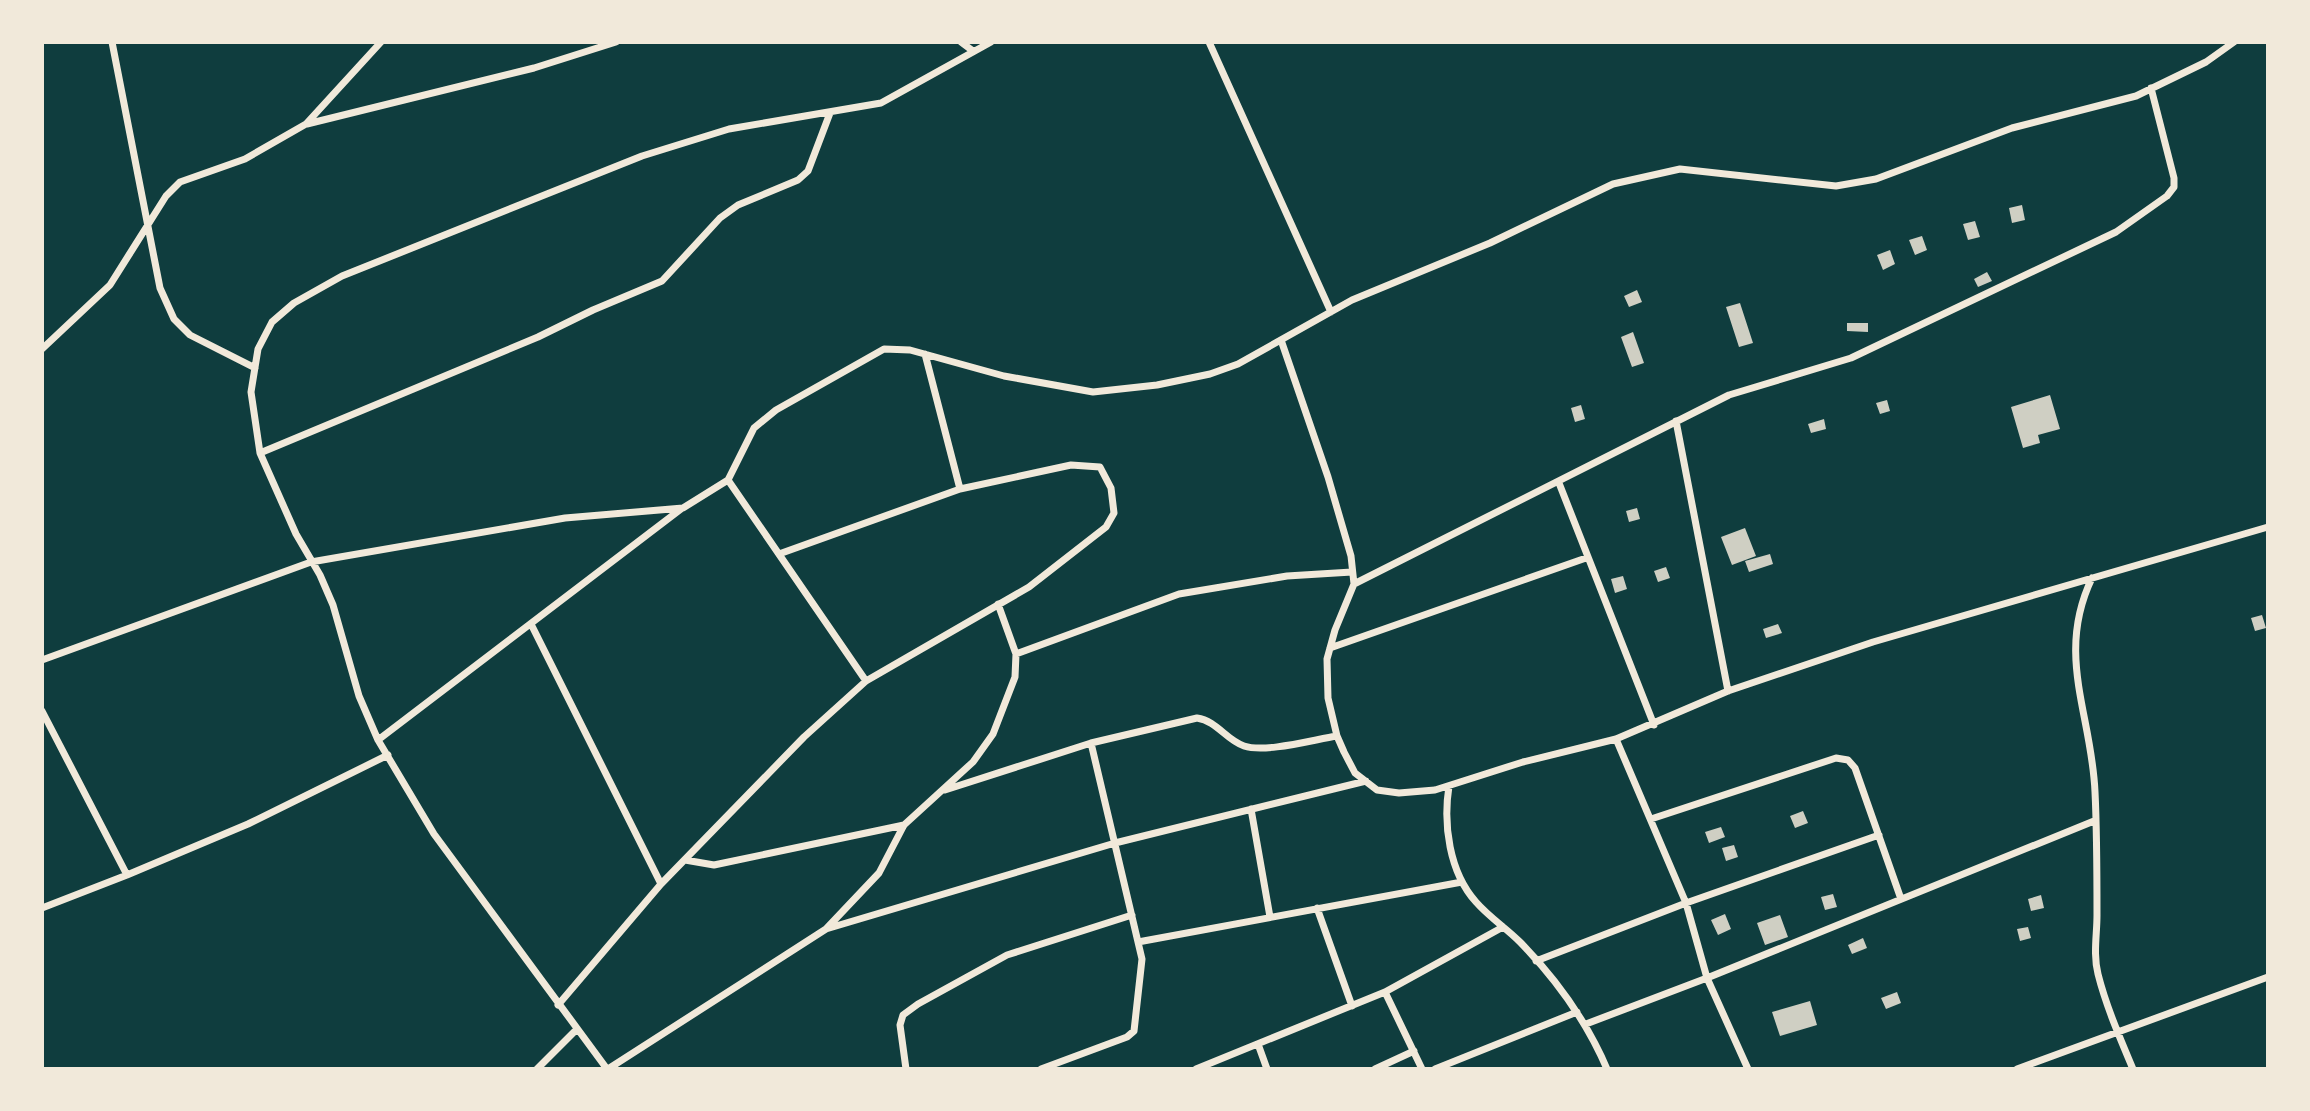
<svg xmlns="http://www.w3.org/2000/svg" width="2310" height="1111" viewBox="0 0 2310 1111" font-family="'Work Sans',sans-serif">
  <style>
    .building { fill: #cfcfc3 }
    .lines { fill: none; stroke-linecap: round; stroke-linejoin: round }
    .minor { stroke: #f1e9da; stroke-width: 7 }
  </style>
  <rect width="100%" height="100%" fill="#0f3d3e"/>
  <path class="building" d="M2022 205 2025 220 2012 223 2009 208Z
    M1975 221 1980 237 1968 240 1963 224Z
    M1922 236 1927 250 1915 255 1909 240Z
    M1890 250 1895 264 1883 270 1877 255Z
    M1987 272 1992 281 1978 287 1974 279Z
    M1637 290 1642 302 1629 307 1624 296Z
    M1740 303 1753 343 1739 347 1726 307Z
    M1847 323H1868V332L1847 331Z
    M1633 332 1644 363 1632 367 1621 337Z
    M2050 395 2060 429 2038 435 2040 443 2023 448 2011 407Z
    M1887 400 1890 411 1880 414 1876 403Z
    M1581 405 1585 419 1575 422 1571 408Z
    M1824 419 1826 429 1811 433 1808 424Z
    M1637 508 1640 519 1629 522 1626 511Z
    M1745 528 1756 556 1732 565 1721 537Z
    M1770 554 1773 564 1749 572 1745 561Z
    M1666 567 1670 578 1658 582 1654 571Z
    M1623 576 1627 589 1615 593 1611 579Z
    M2262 615 2266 628 2255 631 2251 618Z
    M1778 624 1782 633 1766 638 1763 629Z
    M1803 811 1808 823 1795 828 1790 816Z
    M1721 827 1725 837 1709 843 1705 832Z
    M1734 845 1738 857 1726 861 1722 848Z
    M1833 894 1837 907 1825 910 1821 897Z
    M2041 895 2044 908 2031 911 2028 899Z
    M1725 914 1731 929 1718 935 1711 920Z
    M1780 915 1788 937 1765 945 1757 923Z
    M2028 927 2031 938 2020 941 2017 929Z
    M1863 938 1867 948 1852 954 1848 945Z
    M1897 992 1901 1003 1886 1009 1881 998Z
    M1810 1001 1817 1025 1780 1036 1772 1012Z"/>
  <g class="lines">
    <path class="minor" d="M112 42 160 288 174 319 190 335 255 368
      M961 42 973 51
      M1209 42 1331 312
      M307 124 534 68 616 42
      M1281 340 1328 477 1351 556 1354 584 1335 630 1327 659 1328 698 1337 736 1344 752 1355 773 1377 790 1399 793 1435 790 1523 762 1616 739 1728 691 1873 642 2268 527
      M42 349 110 285 166 196 180 182 245 159 306 124 381 42
      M925 354 960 489
      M1676 421 1728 691
      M260 453 538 337 593 310 662 281 720 218 738 205 798 180 808 171 830 113
      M728 480 866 681
      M1559 483 1654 725
      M2092 578C2055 655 2092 715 2095 792 2097 833 2097 875 2097 915 2097 935 2093 954 2098 974 2106 1006 2120 1038 2133 1069
      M1354 584 1729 395 1851 358 2116 232 2167 196 2174 187V178L2151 88
      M531 624 661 884
      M1330 648 1586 558
      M1016 654 1179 594 1287 576 1352 572
      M42 660 311 562 565 518 683 508 728 480 754 428 776 410 884 349 910 350 1004 376 1093 392 1157 385 1210 374 1238 364 1352 300 1490 243 1613 184 1680 169 1836 186 1876 179 2012 128 2136 96 2206 62 2234 42
      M42 711 127 875 248 824 388 755
      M1616 739 1686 903 1707 978 1748 1069
      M378 740 681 509
      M1449 786C1443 824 1449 872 1476 902 1489 917 1506 928 1520 942 1556 979 1587 1022 1607 1069
      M945 790 1091 743 1197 718C1217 721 1226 740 1244 746 1266 753 1312 740 1337 736
      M1251 809 1270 917
      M1651 819 1836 758 1848 760 1855 768 1901 899
      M685 860 714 865 904 825
      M42 908 127 875
      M1317 908 1352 1006
      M826 929 1115 843 1366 781
      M1138 942 1462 882
      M1536 961 1686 903 1879 835
      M1385 992 1422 1069
      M558 1005 661 884 804 737 866 681 1029 587 1106 527 1114 513 1111 488 1100 467 1071 465 960 489 779 554
      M1586 1024 1707 978 2094 821
      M1258 1044 1267 1069
      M537 1069 576 1030
      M607 1069 434 834 378 740 359 696 333 605 320 575 296 534 260 453 251 392 258 349 272 322 294 303 342 276 642 156 729 129 881 103 991 42
      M608 1069 826 929 879 873 904 825 973 762 993 734 1015 677 1016 654 998 604
      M906 1069 900 1025 903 1015 918 1004 1007 955 1132 915
      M1041 1069 1127 1037 1134 1031 1142 959 1091 743
      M1196 1069 1385 992 1503 927
      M1375 1069 1414 1051
      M1435 1069 1577 1012
      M2017 1069 2268 977"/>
  </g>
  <rect width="2310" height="1111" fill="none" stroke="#f1e9da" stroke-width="88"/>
</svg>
